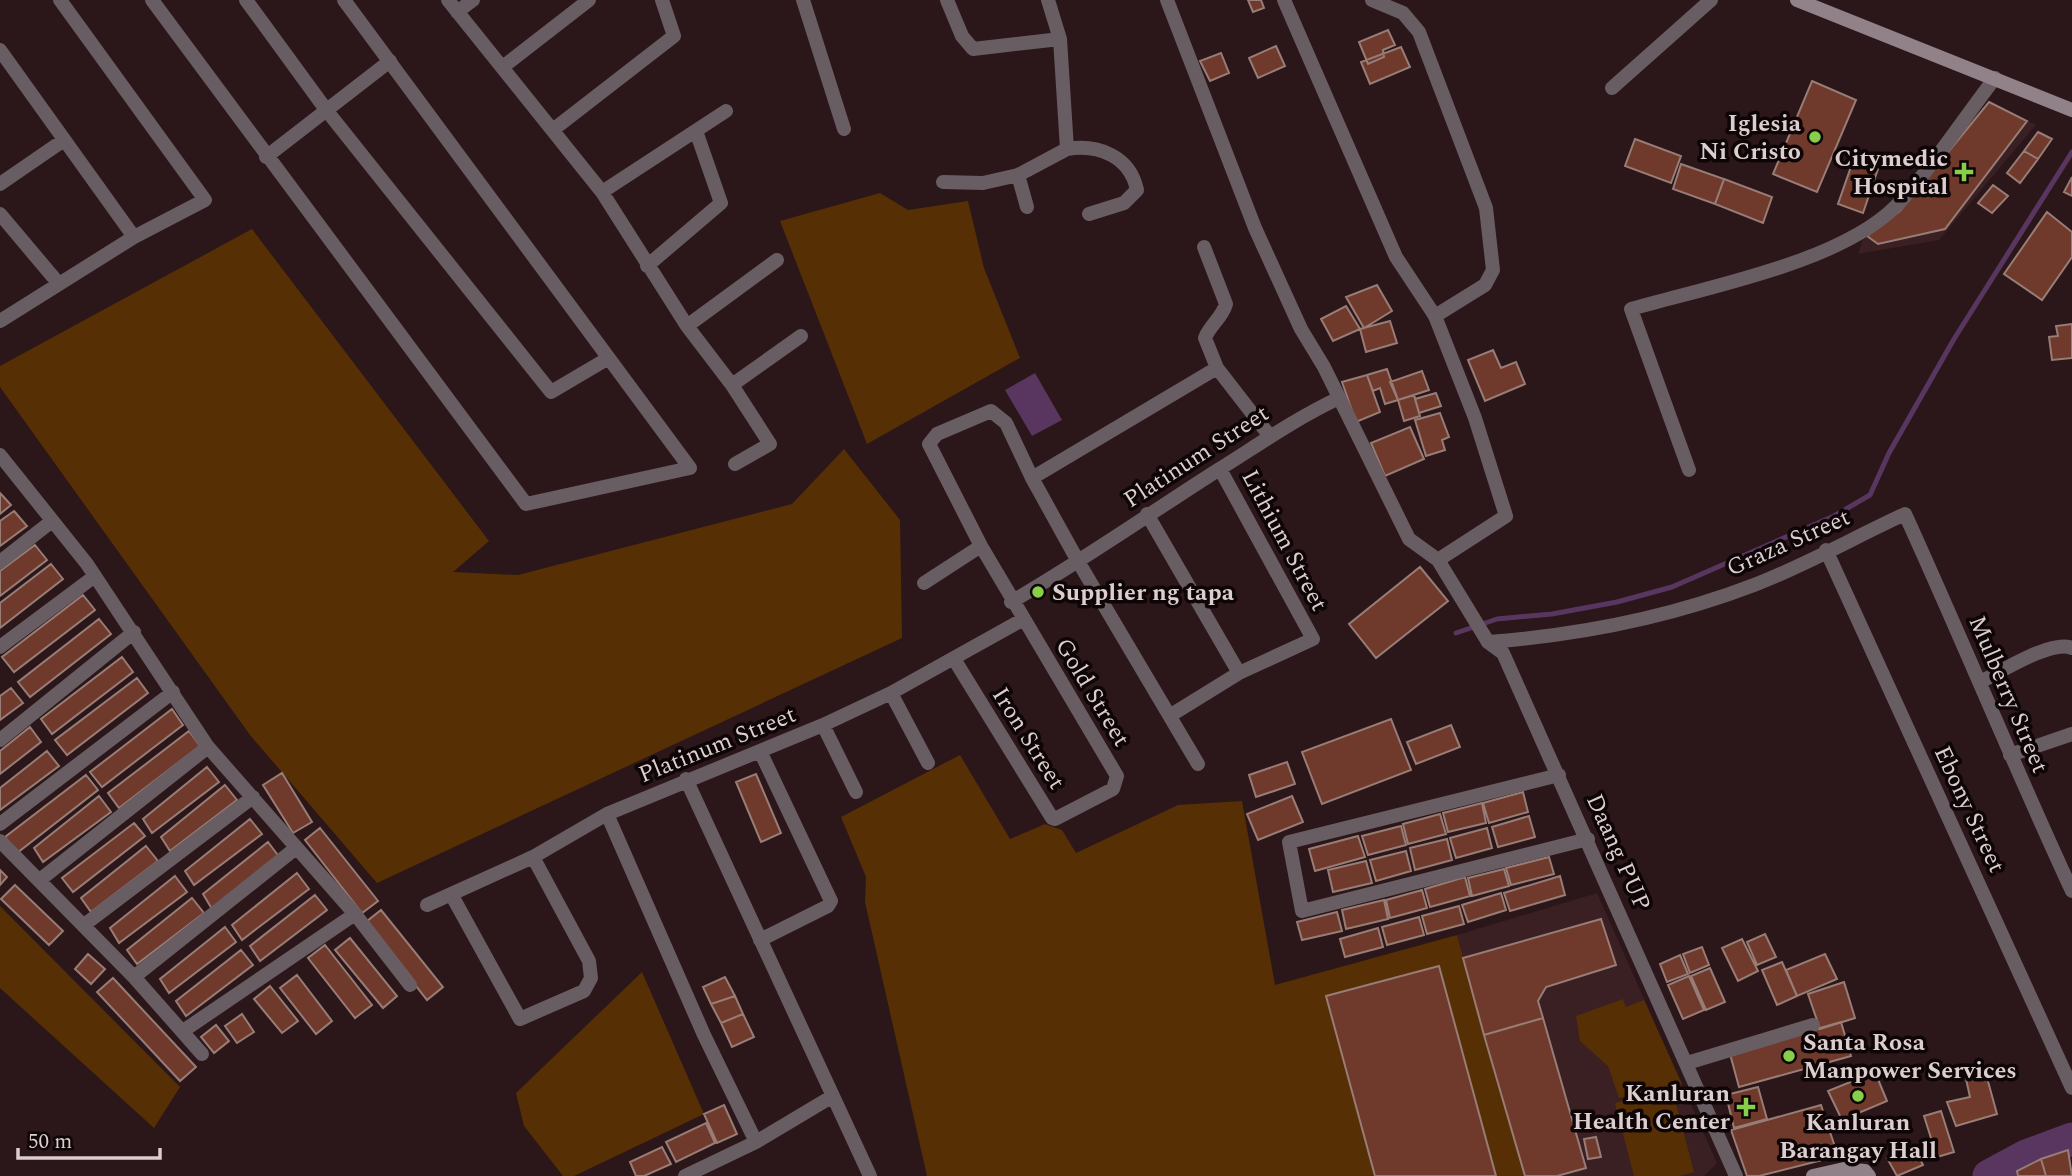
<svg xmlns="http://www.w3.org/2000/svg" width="2072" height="1176" viewBox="0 0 2072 1176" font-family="Spectral,serif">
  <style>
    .built { fill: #3a1f23 }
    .green { fill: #572f05 }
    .water { fill: #58365f }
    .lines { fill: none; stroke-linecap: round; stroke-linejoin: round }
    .stream { stroke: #58365f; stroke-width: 5 }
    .river { stroke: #58365f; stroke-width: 33 }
    .building { fill: #6f392c; stroke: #977d76; stroke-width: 2 }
    .minor { stroke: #675d62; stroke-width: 14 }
    .tertiary { stroke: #675d62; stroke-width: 14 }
    .secondary { stroke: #918189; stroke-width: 14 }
    .poi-dot { fill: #87cf4b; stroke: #0d0506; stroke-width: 2.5 }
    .labels { text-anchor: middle; stroke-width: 7; stroke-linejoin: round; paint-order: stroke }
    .poi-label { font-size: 24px; font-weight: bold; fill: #dccdce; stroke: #0d0506; text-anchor: end }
    .street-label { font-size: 24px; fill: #dccdce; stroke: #0d0506 }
  </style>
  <rect width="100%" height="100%" fill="#2b1619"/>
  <path class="built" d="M1989 102 2036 125 1939 240 1858 254 1862 241 1900 211Z
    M1597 893 1717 1163 1704 1176H1525L1457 935Z"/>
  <path class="green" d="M880 193 908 210 968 201 984 268 1020 358 867 444 780 221Z
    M252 229 489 541 453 572 518 575 792 504 844 449 900 520 902 638 377 883 250 735 0 387V366Z
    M960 755 1010 839 1045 824 1062 830 1076 853 1178 805 1242 801 1275 985 1457 935 1525 1176H927L865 902 866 877 841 817Z
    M0 906 180 1087 154 1128 0 988Z
    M642 972 704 1114 574 1176H563L524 1126 516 1093Z
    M1623 999 1626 1007 1644 1000 1682 1084 1619 1098 1608 1066 1580 1041 1576 1016Z
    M1672 1088 1694 1172 1679 1176H1634L1615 1103Z"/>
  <path class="water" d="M1035 373 1062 420 1032 436 1005 390Z"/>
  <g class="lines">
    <path class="stream" d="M1456 633 1497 619 1552 614 1617 602 1672 587 1834 516 1870 495 1889 453 1954 339 2072 152"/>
    <path class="river" d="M1989 1176 2026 1156 2072 1139"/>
  </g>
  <path class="building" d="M1248 0H1261L1264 8 1253 12Z
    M1388 30 1395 45 1383 50 1384 57 1368 64 1359 42Z
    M1276 46 1285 66 1258 78 1249 58Z
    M1401 47 1410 67 1370 84 1361 62Z
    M1221 53 1229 73 1210 81 1200 61Z
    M1812 81 1856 100 1817 192 1773 174Z
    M1989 102 2027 121 1945 229 1878 244 1867 236 1900 211Z
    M2038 132 2052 139 2038 159 2024 151Z
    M1635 139 1681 156 1671 183 1625 166Z
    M2024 151 2038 159 2020 183 2007 173Z
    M1853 161 1878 169 1863 213 1838 204Z
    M1681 164 1724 179 1715 204 1673 189Z
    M2072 177V196L2064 192Z
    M1724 179 1772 197 1763 223 1715 204Z
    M1993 185 2008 196 1992 213 1978 203Z
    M2047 212 2072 232V257L2042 300 2004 274Z
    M1377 285 1392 311 1364 328 1346 297Z
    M1346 306 1360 329 1333 341 1321 319Z
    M1390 321 1397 343 1366 352 1360 329Z
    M2072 324V358L2052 360 2049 337 2058 336 2056 326Z
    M1493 350 1501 368 1516 362 1525 384 1485 401 1468 360Z
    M1387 369 1398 400 1385 404 1380 388 1373 391 1367 375Z
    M1422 371 1429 390 1398 400 1390 382Z
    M1367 375 1380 412 1356 422 1342 382Z
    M1436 393 1441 406 1419 413 1415 399Z
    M1414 395 1420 416 1404 421 1398 400Z
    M1440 413 1449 437 1442 440 1445 450 1426 456 1415 420Z
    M1410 427 1424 459 1385 476 1371 443Z
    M0 493 11 505 0 514Z
    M14 511 27 526 0 546V521Z
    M35 545 47 560 0 596V571Z
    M51 564 63 579 0 628V603Z
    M1420 567 1448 601 1376 658 1349 624Z
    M83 595 95 610 14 672 2 657Z
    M99 619 111 634 30 697 18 682Z
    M122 657 133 672 52 734 41 719Z
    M137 678 148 693 67 755 55 740Z
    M11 688 23 703 0 720V696Z
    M172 709 183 725 102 787 90 772Z
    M1391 719 1411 770 1322 804 1302 752Z
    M1451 725 1460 747 1416 764 1407 742Z
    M30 727 41 742 0 774V751Z
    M189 731 200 746 119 808 108 793Z
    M47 751 59 766 0 810V788Z
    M1287 762 1295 784 1256 797 1249 775Z
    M207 767 219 782 152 833 143 819Z
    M282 773 312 822 293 833 263 785Z
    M756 774 781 833 761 842 736 782Z
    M86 775 98 790 17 853 5 837Z
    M225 785 237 800 170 851 161 837Z
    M1523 792 1528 812 1489 823 1483 803Z
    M99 796 111 812 43 862 34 848Z
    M1292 796 1303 822 1258 840 1247 814Z
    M1482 803 1486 823 1448 832 1443 813Z
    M1440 814 1446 834 1408 844 1403 824Z
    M1529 816 1535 837 1498 847 1492 827Z
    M250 819 262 834 194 885 185 871Z
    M134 823 145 836 73 892 62 878Z
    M1401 826 1406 845 1368 855 1362 836Z
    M320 828 378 901 362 913 305 840Z
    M1487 828 1492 848 1456 858 1450 838Z
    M1358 836 1365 857 1315 871 1309 849Z
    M1447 839 1452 860 1415 870 1410 848Z
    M268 842 280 858 212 909 203 894Z
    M146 846 158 861 91 912 81 898Z
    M1406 851 1411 871 1376 881 1370 860Z
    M1549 857 1554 874 1511 885 1506 868Z
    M1366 861 1372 883 1333 892 1328 870Z
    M1504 869 1509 886 1472 896 1468 878Z
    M0 870 7 877 0 885Z
    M297 873 309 889 242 940 232 925Z
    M175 876 187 892 119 943 110 928Z
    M1560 876 1565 895 1510 911 1504 893Z
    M1465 877 1470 896 1430 907 1425 889Z
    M15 885 63 931 49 945 1 899Z
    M1422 890 1427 908 1390 918 1386 900Z
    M1501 893 1506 910 1468 922 1462 905Z
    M315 895 327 910 260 961 250 946Z
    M192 898 204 913 137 964 127 950Z
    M1384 900 1388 919 1346 929 1342 910Z
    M1459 906 1464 924 1427 934 1422 916Z
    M381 910 443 987 427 1000 366 922Z
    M1337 912 1342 931 1302 940 1297 922Z
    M1419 917 1424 935 1387 945 1382 927Z
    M1601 919 1616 965 1546 987 1538 1001 1543 1018 1484 1035 1463 958Z
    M225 927 236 942 169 993 160 979Z
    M1378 928 1383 947 1345 957 1340 939Z
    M1765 934 1776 957 1757 965 1747 942Z
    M350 938 397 996 383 1008 335 950Z
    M1742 939 1758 971 1738 981 1722 948Z
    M325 945 372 1005 355 1018 308 958Z
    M1702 947 1709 965 1690 973 1683 954Z
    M241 950 253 965 186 1016 176 1001Z
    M88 954 105 969 91 984 75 969Z
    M1825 954 1837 979 1797 996 1786 970Z
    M1680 955 1688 974 1667 982 1660 964Z
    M1782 962 1797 996 1777 1005 1762 970Z
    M1439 966 1496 1176H1375L1326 996Z
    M1710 968 1725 1002 1706 1010 1691 976Z
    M297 975 332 1021 316 1034 280 988Z
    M1689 976 1704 1010 1683 1019 1668 985Z
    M725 977 735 996 711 1004 703 987Z
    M113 978 196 1067 180 1081 97 992Z
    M1844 982 1855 1018 1820 1029 1808 994Z
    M270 986 298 1021 282 1033 254 999Z
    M735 996 743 1014 721 1023 711 1004Z
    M242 1014 254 1032 237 1043 225 1026Z
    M743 1014 754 1037 732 1047 721 1023Z
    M1543 1018 1586 1168 1557 1176H1525L1484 1035Z
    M1841 1022 1851 1056 1739 1087 1730 1054Z
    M216 1025 229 1041 214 1053 201 1037Z
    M1875 1072 1887 1101 1842 1120 1828 1091Z
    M1986 1074 1997 1114 1956 1126 1947 1102 1970 1097 1966 1079Z
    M1758 1087 1767 1119 1734 1128 1726 1095Z
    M724 1105 737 1134 717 1143 704 1114Z
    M1821 1105 1838 1156 1759 1176H1747L1731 1130Z
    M1941 1111 1954 1152 1937 1157 1924 1116Z
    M706 1123 715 1143 676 1162 666 1142Z
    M1596 1137 1601 1157 1588 1159 1584 1139Z
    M662 1147 671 1164 644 1176H636L630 1162Z
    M1914 1147 1923 1165 1897 1176 1887 1158Z
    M2068 1150 2072 1176H2046L2041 1159Z
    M2041 1159 2046 1176H2018L2017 1171Z"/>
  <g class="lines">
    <path class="minor" d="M152 0 526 504 690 468 344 0
      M246 0 327 111 551 392 607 359
      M448 0 602 192 687 326 732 385 770 444 735 464
      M803 0 844 129
      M947 0 962 36 973 49 1060 39
      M1372 0 1403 13 1419 32 1486 208 1493 270 1485 285 1435 316
      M457 12 473 0
      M0 50 134 237
      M504 66 589 0
      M1612 88 1711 0
      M554 129 674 36 662 0
      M1067 149C1098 144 1130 156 1137 190L1124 203 1089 214
      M266 157 390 61
      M1018 175 1067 149 1060 39 1048 0
      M943 182 983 183 1018 175 1027 207
      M0 184 64 140
      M602 192 726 111
      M0 214 59 284
      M1204 247 1226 304C1222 318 1210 325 1205 338L1217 368 1269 435
      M647 266 721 203 696 131
      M0 321 134 237 205 200 60 0
      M687 326 777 260
      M732 385 801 336
      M0 455 87 564 208 747 355 914 410 985
      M1689 470 1631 309C1707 287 1842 262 1897 205 1931 169 1964 118 1995 78
      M1032 478 1217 368
      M1147 514 1239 673
      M981 546 929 444 937 434 991 411 1006 423 1032 478 1079 563 1198 764
      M1826 550 2072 1088
      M0 562 52 521
      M924 583 981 546 1117 776 1113 789 1055 819 1052 818 954 659
      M1011 602C1082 561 1149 514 1218 470 1258 445 1295 419 1337 399
      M1488 642C1580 635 1668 618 1754 585 1806 565 1855 537 1905 514 1962 639 2014 766 2072 891
      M0 647 95 576
      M1982 681C2001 672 2052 639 2072 648
      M891 693 928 763
      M1171 715 1239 673 1313 639 1220 469
      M823 725 856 792
      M0 740 134 632
      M760 751 831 901 828 906 760 940
      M2010 755 2072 734
      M1559 775 1289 842 1302 911 1588 839
      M686 779 870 1176
      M607 814 704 1035 756 1142
      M0 824 173 692
      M0 841 134 977 202 1054
      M41 879 208 747
      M451 894 520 1019 584 991 591 978 589 961 533 857
      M427 905 533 857 607 814 823 725 891 693 1022 620
      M84 925 253 797
      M134 977 296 848
      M183 1031 355 914
      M1687 1063 1813 1025
      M685 1176 756 1142 833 1096"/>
    <path class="tertiary" d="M1167 0 1255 228 1301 329 1324 367 1409 539 1438 560 1488 642 1503 653 1736 1176
      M1284 0 1396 257 1435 316 1475 418 1506 516 1438 560"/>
    <path class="secondary" d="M1797 0 2072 110
      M1813 1176 1844 1169 1865 1171 1869 1176"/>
  </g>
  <g class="poi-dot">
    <circle cx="1815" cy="137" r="7"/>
    <path d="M1960.5 161.5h7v7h7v7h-7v7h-7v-7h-7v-7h7z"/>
    <circle cx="1038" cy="592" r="7"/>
    <circle cx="1789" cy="1056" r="7"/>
    <circle cx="1858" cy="1096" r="7"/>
    <path d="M1742.5 1096.5h7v7h7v7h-7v7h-7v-7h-7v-7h7z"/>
  </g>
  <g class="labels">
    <g class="poi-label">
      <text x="1801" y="131">Iglesia<tspan x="1801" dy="28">Ni Cristo</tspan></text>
      <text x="1948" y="166">Citymedic<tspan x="1948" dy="28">Hospital</tspan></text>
      <text x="1052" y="600" text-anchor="start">Supplier ng tapa</text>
      <text x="1803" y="1050" text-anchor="start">Santa Rosa<tspan x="1803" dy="28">Manpower Services</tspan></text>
      <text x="1730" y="1101">Kanluran<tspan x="1730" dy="28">Health Center</tspan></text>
      <text x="1858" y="1130" text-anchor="middle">Kanluran<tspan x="1858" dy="28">Barangay Hall</tspan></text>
    </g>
    <g class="street-label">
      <text transform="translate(1196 456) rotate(-33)" y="8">Platinum Street</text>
      <text transform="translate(1285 540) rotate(62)" y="8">Lithium Street</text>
      <text transform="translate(1788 542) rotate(-24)" y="8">Graza Street</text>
      <text transform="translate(1093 692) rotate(59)" y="8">Gold Street</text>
      <text transform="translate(2009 694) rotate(67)" y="8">Mulberry Street</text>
      <text transform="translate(1029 738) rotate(58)" y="8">Iron Street</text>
      <text transform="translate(717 744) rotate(-22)" y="8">Platinum Street</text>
      <text transform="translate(1970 809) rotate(65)" y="8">Ebony Street</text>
      <text transform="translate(1619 852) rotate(66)" y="8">Daang PUP</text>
    </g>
  </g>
  <path d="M18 1148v10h142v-10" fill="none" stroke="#dccdce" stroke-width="3.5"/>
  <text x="28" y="1148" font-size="21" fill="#dccdce" stroke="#0d0506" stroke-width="5" paint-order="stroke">50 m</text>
</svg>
